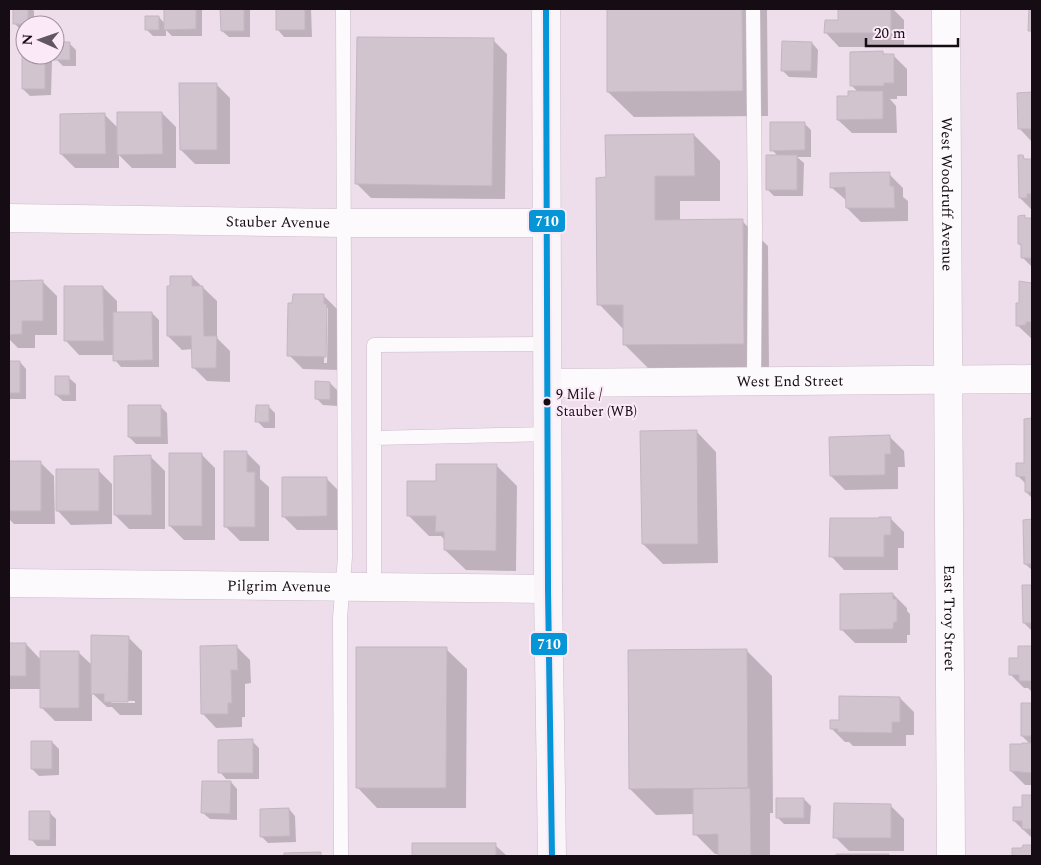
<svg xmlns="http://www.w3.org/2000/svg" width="1041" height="865" viewBox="0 0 1041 865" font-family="Spectral,serif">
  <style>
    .shadow { fill: #0003; fill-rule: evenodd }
    .building { fill: #d1c4cf; stroke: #c3b6c1 }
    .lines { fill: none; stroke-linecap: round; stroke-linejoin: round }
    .service-casing { stroke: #cbbdc9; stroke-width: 15 }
    .minor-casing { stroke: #cbbdc9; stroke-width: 29 }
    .secondary-casing { stroke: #cbbdc9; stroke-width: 29 }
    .service { stroke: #fcfafc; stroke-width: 14 }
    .minor { stroke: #fcfafc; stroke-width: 28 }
    .secondary { stroke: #f9f5f9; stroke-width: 28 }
    .bus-1-casing { stroke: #fbe9f8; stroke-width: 10 }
    .bus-1 { stroke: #0696d7; stroke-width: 6 }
    .bus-dot { fill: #160c14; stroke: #fbe9f8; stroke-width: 2 }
    .labels { text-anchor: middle; stroke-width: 4; stroke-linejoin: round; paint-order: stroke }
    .bus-label { font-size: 14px; fill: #160c14; stroke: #fbe9f8; text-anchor: start }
    .street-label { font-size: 15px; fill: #160c14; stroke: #fbe9f8 }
    .line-badge { stroke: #fbe9f8; stroke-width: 2 }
    .badge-label { font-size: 14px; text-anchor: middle; font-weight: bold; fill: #fff }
  </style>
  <rect width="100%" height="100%" fill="#eedeec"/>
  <path class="shadow" d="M14 9H32L34 11V25H25V30H21L14 23Z
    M165 9H202V36H172L166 30V36H153L146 29 159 17 165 24Z
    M222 9 250 10V37H229L222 31Z
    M277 9H311L312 37H284L278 30Z
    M608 9H767L768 116 634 117 608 92Z
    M840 9H893L904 20V47H839L826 33 839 22Z
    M493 40 507 54 505 199 371 198 357 184Z
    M812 43 818 50 817 78 789 77 782 70Z
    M70 44 76 50V66H63L56 59Z
    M883 52 885 55H893L907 69V96H897V99H890L896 106 897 133H852L838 120 849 97 858 92 852 86Z
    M45 55 52 62 51 95 30 96 23 89Z
    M216 84 230 98V164H195L181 150Z
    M1018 94H1032V142L1019 128Z
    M162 113 176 127V168H132L119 155V168H75L61 154 105 115 118 128Z
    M804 123 811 130V157H797L804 163 803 196H774L767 189 778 156 772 150Z
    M694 135 720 161V201H680V221H742L768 246 769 369 650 370 624 344V330L599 304 607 179Z
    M1023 157 1026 160H1032V210L1020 198Z
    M889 174 903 188V197L908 201V221L861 222 847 208V201L831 187Z
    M1024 217 1027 219H1032V267L1023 258V247L1019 244Z
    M192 277 217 301V338L230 351V382L207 381 193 367V349L182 350 168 336Z
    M9 282H43L57 296V335H35V348H18L9 339Z
    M1020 282 1032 284V339L1017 325 1020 305Z
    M103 287 117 301V314L152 313 159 320V367H121L115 360 114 355H79L66 341Z
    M324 296 338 310 339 370 303 369 289 355ZM326 308H328L327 363H324Z
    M9 362H20L26 369V399H9Z
    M69 378 76 384V401H63L56 395Z
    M330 383 337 390V406L323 405 317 399Z
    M160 406 167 413 168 444H136L129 437Z
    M268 406 275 413V428H264L257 421Z
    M1025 420H1032V498L1026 492V484L1018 476 1025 464Z
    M696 431 716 452 718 563 663 564 643 544Z
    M890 437 904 451 905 467H898V489L845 490 831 476Z
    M246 452 260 466V479L269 487V541H240L226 527Z
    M201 454 215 468V540H184L170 526Z
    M151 457 165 471V529H129L115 515Z
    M9 462H40L54 476 55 524H14L9 519Z
    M497 466 517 486 516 571 466 570 445 550V540L441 536H429L408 515 437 482Z
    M98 470 112 484V524L71 525 58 511Z
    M326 478 340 492 341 530H297L283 516Z
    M890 518 904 532V548H898V570H844L831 556 880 519Z
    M1024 521H1032V570L1025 564Z
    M1024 587H1032V631L1024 623Z
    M893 594 907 608V611L910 614V635H907V643H855L841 629Z
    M128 637 142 651V715H120L112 707H107L92 693V721H55L41 707V689H9V644H26L41 660 78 652 93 666ZM109 700 135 701V703H112Z
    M236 646 250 660 251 683 245 684V717H242V727L216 728 203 714Z
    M1032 647V692L1028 688H1024L1010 674 1019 659V648Z
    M446 649 467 669 466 808H377L357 787Z
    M746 650 772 676 773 813H770V856H719V854H715L695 834 694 814 656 815 630 789Z
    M900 698 914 712V735H906V746H853L849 742H845L831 728 840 721Z
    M1023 704H1032V785H1025L1011 771 1023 745 1030 744 1022 736Z
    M252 741 259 748V779H226L220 772Z
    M52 742 59 749V775L39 776 32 769Z
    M231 782 237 789V820L210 819 203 813Z
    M1023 797H1032V838L1014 821 1023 808Z
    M804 799 811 806 810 824H784L777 817Z
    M890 805 904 819V851H849L835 837Z
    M289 809 295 816 296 842 268 843 261 836Z
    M49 812 56 819V846H37L31 839Z
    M413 844 495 845 507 856H413Z"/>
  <path class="building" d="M13 9H28V24H13Z
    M164 9H196V29L164 30Z
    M220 9H244V31H221Z
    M276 9H305V30H276Z
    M607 9H742L743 91 607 92Z
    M838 9H891V33H824L825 20H838Z
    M1029 9H1032V31H1028Z
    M145 16H159V30H145Z
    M357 37 494 38 492 186 355 184Z
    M782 41 812 42 811 71H781Z
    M55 42H70V60H54Z
    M883 51V54H894V83H884V86H850V52Z
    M22 54 45 55V89H22Z
    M179 83H217V150H180Z
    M848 91H883V119L837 120V96H848Z
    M1032 92V129H1018L1017 93Z
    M117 112H162L163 154 117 155Z
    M105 113 106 154H60V114Z
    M770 122H805V150L770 151Z
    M694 134 695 176H655V220L743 219 744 344 623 345V305H597L596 178 606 177 605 135Z
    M766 155H797V190H766Z
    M1018 155H1023L1024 159H1032V194H1027V198H1019Z
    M890 172V186H894L895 208H846L845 187 830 188V173Z
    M1025 215V218H1032V258H1021V244H1018V216Z
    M170 276H192V286H203L204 336H217L216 368H192L191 336H167V286H170Z
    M43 280V321H22V334L9 335V281Z
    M1019 281 1032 283V322H1026V325L1016 326V303H1019Z
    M64 286H103L104 341H64Z
    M293 294H324V304H327L326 357 287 356 288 303H292Z
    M113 312H152L153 360 113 361Z
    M9 361H20V393H9Z
    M55 376H69L70 395H55Z
    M315 381 330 382V400L315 399Z
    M128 405H161V437H128Z
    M256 405H269V422H255Z
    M1032 418V492H1025V477L1016 476V463H1024V419Z
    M697 430 698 544H642L640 431Z
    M890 435 891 454H885V475L830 476 829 437Z
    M224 451H247V472H255V527H224Z
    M169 453H202V526H169Z
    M151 455 152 515H114V456Z
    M9 461H41V511H9Z
    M436 464H497L496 551 444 550V532H435L436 516H407V481H436Z
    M56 469H99V511H56Z
    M282 477H327V516L282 517Z
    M879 517H891V535H884V557H829L830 518H879Z
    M1032 519V564H1024L1023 520Z
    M1022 585H1032V623H1023Z
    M893 593V599H897V622H894L893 629 840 630V594Z
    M91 635 129 636 128 702H104V694H91Z
    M9 643H26V676H9Z
    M237 645 238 670H231L232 703H228V714H201L200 646Z
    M1018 646H1032V681H1019V675H1009V658H1018Z
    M356 647H447L446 788H356Z
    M747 649 748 788 629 789 628 650Z
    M40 651H79V708H40Z
    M839 696 900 697V722H892V733L838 732V729H830V720H839Z
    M1021 703H1032V736H1021Z
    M253 739V773H218V740Z
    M31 741H52V769H31Z
    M1022 743H1032V773L1010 771V744H1022Z
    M202 781H231L230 814 201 813Z
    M750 788 751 856H718V834L693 835V789Z
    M1022 795H1032V829H1022V821H1013V807H1022Z
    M776 798H804V818H776Z
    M834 803 891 804V838H833Z
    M289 808 290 836 260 837V809Z
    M29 811H50V840H29Z
    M412 843H496V856H412Z
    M1023 845H1032V856H1012V848H1022Z
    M321 852V856H284V853Z
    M836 854H889V856H836Z"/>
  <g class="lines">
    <g class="service-casing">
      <path id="service" d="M753 9 755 229 754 382
        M374 438 548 434
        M374 587V345L547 344
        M341 856 340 618 345 557 343 9"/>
    </g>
    <g class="minor-casing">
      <g id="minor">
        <path id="s1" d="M946 9 951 856"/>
        <path id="s2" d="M9 218 344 223H547"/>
        <path id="s3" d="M548 383 1032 379"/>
        <path id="s4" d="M9 583 548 589"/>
      </g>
    </g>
    <g class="secondary-casing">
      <path id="secondary" d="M546 9 548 589 552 856"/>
    </g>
    <use href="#service" class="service"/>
    <use href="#minor" class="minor"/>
    <use href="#secondary" class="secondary"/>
    <g class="bus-1-casing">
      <path id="bus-1" d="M546 9 548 589 552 856"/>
    </g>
    <use href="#bus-1" class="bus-1"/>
  </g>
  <circle class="bus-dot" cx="547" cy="402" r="4.5"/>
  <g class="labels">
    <g class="bus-label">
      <text x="556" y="399">9 Mile /<tspan x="556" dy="17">Stauber (WB)</tspan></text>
    </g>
    <g class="street-label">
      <text dy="5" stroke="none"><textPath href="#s1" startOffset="185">West Woodruff Avenue</textPath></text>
      <text dy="5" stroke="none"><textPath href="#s2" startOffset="269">Stauber Avenue</textPath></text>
      <text dy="5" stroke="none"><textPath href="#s3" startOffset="242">West End Street</textPath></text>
      <text dy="5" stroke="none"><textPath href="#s4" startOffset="270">Pilgrim Avenue</textPath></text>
      <text dy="5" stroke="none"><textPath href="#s1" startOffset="609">East Troy Street</textPath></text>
    </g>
  </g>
  <g class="line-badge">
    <rect x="528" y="209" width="38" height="24" rx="5" fill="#0696d7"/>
    <rect x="530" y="632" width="38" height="24" rx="5" fill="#0696d7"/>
  </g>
  <g class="badge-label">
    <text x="547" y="226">710</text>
    <text x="549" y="649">710</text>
  </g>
  <rect width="1041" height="865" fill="none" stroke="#160c14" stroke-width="20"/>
  <g transform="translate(40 40) rotate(272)"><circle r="24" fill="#fbe9f8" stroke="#9f919d"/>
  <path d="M0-4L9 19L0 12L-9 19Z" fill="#625660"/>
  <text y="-8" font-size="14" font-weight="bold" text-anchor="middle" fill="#160c14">N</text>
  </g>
  <path d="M866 38v8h92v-8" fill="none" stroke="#160c14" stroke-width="2.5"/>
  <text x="874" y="38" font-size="15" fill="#160c14" stroke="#fbe9f8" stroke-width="4" paint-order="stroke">20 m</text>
</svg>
